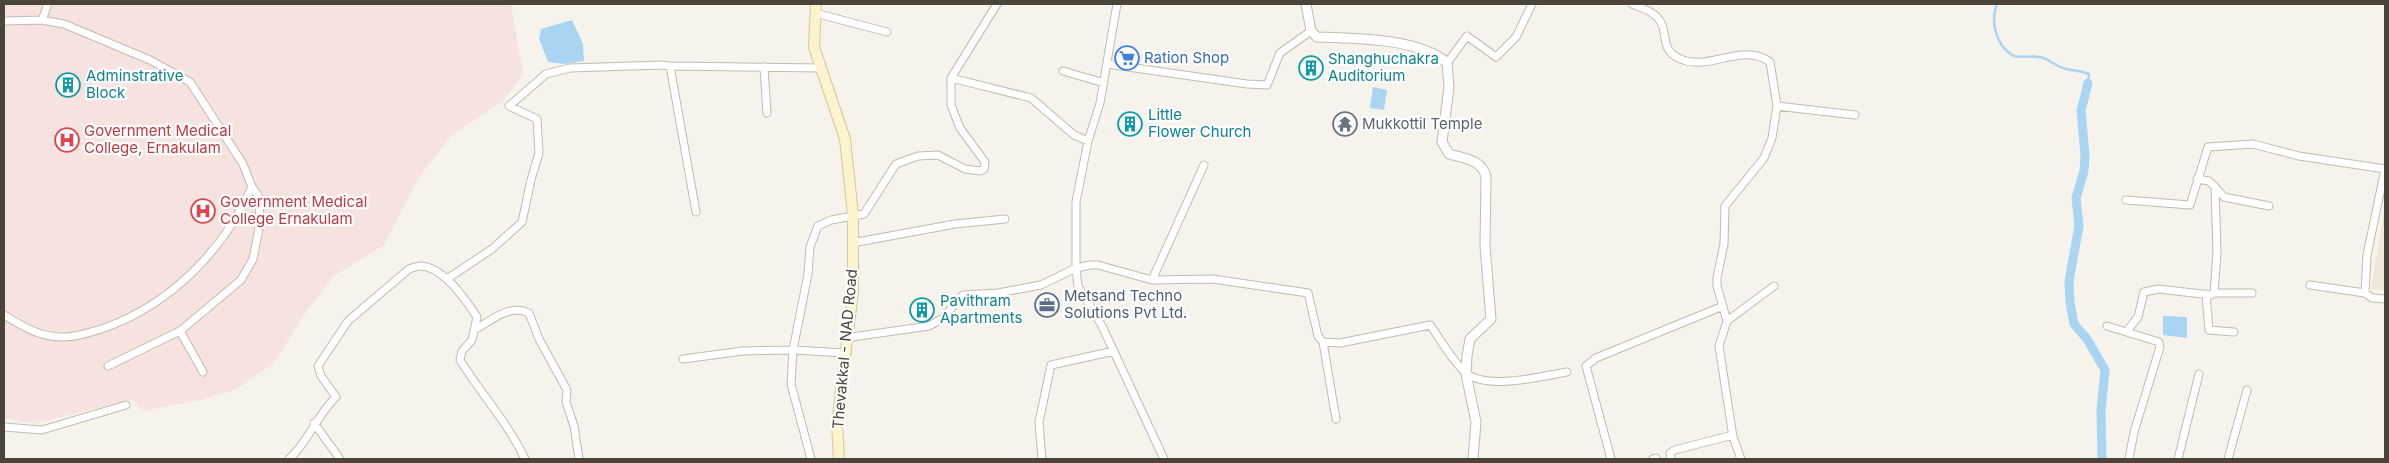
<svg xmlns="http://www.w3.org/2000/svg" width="2389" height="463" viewBox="0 0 2389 463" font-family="Inter,sans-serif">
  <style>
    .education { fill: #efe8d6 }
    .medical { fill: #f6e3e0 }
    .water { fill: #a9d4f2 }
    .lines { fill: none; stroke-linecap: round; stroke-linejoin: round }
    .stream { stroke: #a9d4f2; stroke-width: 2.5 }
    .canal { stroke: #a9d4f2; stroke-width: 9 }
    .minor-casing { stroke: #c2bbae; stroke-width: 9 }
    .tertiary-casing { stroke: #c2bbae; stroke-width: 11 }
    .secondary-casing { stroke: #d6c79b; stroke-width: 12 }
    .minor { stroke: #fff; stroke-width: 7 }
    .tertiary { stroke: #fff; stroke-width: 9 }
    .secondary { stroke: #fff3cd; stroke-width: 10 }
    .labels { text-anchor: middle; stroke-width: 4.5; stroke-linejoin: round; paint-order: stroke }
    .shop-label { font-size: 15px; fill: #366cbe; stroke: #fff; text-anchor: start }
    .culture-label { font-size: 15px; fill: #0d838f; stroke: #fff; text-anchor: start }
    .worship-label { font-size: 15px; fill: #5b616d; stroke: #fff; text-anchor: start }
    .health-label { font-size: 15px; fill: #be3a42; stroke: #fff; text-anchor: start }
    .service-label { font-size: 15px; fill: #4e5e75; stroke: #fff; text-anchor: start }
    .street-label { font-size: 15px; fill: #4b4439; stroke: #fff }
  </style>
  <rect width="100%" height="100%" fill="#f6f3ec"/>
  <path class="education" d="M2385 206V290L2371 289Z"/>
  <path class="medical" d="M4 4H511L523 74 503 101 452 135 420 176 384 245 334 276 308 309 274 363 237 389 201 400 143 411 133 399 35 424 4 418Z"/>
  <path class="water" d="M572 20 583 44 584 61 565 64 548 62 539 39 541 29Z
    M1373 87 1387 90 1384 110 1370 108Z
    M2163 316 2187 317V338L2163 335Z"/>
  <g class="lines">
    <path class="stream" d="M1997 4C1990 21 1996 45 2012 55 2018 59 2031 55 2039 57 2048 58 2054 65 2063 68 2071 71 2080 70 2089 74L2088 83"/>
    <path class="canal" d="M2088 83 2081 111 2085 155 2084 171 2076 198 2079 226 2069 281 2070 303 2074 324 2087 339 2105 370 2101 410 2102 459"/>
    <g class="minor-casing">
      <path id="minor" d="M1117 4 1100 103 1088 141 1076 202V268L1078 286 1102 326 1164 459
        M1632 4C1639 7 1650 10 1656 16 1672 31 1655 52 1686 61 1714 68 1744 43 1770 62L1777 106 1772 138 1764 158 1725 206 1724 244 1717 278V286L1727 321 1719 346 1733 437 1741 459
        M815 13 887 32
        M42 20 48 4
        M4 21 42 20 64 24 150 60 190 82 243 164 252 187 259 197 260 223 253 259 241 280 180 331 108 366
        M1447 63 1467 36 1496 57 1516 37 1532 4
        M1107 64 1247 84 1267 85 1280 53 1311 31
        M670 66 696 212
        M764 67 767 113
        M1063 71 1104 83
        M951 78 1031 98 1074 135 1088 141
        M1777 106 1855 115
        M2385 169 2367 255 2365 293 2372 298 2385 299
        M2215 187 2224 197 2269 206
        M2126 200 2190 205 2208 147 2253 144 2299 156 2385 169
        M852 243 955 224 1005 219
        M447 279 492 249 522 222 531 180 539 153 537 119 509 106 546 74 570 68 662 65 670 66 821 68
        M1152 280 1204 165
        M2310 285 2365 293
        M2214 293H2252
        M2206 294 2209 330 2234 332
        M4 315C22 326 41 338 64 337 77 337 92 332 104 328 170 305 224 250 252 187
        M1727 321 1774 286
        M2107 326 2159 342 2160 347 2134 432 2129 459
        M476 329C493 319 510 304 529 313L539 339 567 390 566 402 574 426 579 459
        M180 331 203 372
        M2127 331 2138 317 2144 292 2158 289 2211 295 2214 293 2217 252 2215 187 2209 181 2197 179
        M845 338 929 326 943 318 963 295 998 293 1041 285 1076 268 1090 265H1098L1152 280 1213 279 1308 293 1318 336 1323 342 1340 343 1430 325C1441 340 1451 359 1465 372 1485 391 1543 376 1567 372
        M1323 342 1336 419
        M683 359 743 351 793 350 845 353
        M314 423 340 459
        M4 427 42 430 126 405
        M289 459C309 441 316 416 336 397L321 376 318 366 348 321 409 269C412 268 417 266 420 266 443 266 466 300 477 317L472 340 462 351 460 360C481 394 508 423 525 459
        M811 459 791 384 793 350 808 274 810 247 818 226 831 220 864 214 896 164 918 156 938 155 965 169 980 171 984 169 985 162 960 128 951 105V78L997 4
        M1042 459 1039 422 1051 365 1114 351
        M1611 459 1586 366 1596 358 1723 306
        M1653 459 1656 458
        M1671 459 1670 453 1675 450 1733 435
        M2178 459 2199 374
        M2228 459 2247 390"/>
    </g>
    <g class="tertiary-casing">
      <path id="tertiary" d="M1306 4 1311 31 1317 37C1352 38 1420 38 1447 63L1449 87 1442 142 1449 154C1464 158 1483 160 1486 177L1485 246 1491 319 1470 339 1467 356 1466 374 1476 422 1473 459"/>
    </g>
    <g class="secondary-casing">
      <path id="secondary" d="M816 4 814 47 845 139 853 215V291L837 424 839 459"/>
    </g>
    <use href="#minor" class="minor"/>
    <use href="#tertiary" class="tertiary"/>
    <use href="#secondary" class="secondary"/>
  </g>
  <defs>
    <g id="supermarket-ring" transform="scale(1.25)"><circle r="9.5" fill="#fff" stroke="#3f7fe0" stroke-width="1.5"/><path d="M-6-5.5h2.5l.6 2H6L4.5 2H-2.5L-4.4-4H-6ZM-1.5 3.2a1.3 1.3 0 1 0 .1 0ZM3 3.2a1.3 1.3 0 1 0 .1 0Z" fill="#3f7fe0"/></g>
    <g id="building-ring" transform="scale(1.25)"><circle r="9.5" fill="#fff" stroke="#0f9aa8" stroke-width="1.5"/><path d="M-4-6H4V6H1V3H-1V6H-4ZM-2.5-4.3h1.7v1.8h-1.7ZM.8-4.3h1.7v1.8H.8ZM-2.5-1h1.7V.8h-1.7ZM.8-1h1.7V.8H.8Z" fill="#0f9aa8"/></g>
    <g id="temple-ring" transform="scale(1.25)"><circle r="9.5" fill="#fff" stroke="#6b7280" stroke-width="1.5"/><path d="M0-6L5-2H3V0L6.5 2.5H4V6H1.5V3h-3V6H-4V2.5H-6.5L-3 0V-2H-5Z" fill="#6b7280"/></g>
    <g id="hospital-ring" transform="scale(1.25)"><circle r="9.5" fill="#fff" stroke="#e0444e" stroke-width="1.5"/><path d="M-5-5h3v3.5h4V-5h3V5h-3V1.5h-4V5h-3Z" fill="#e0444e"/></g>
    <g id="office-ring" transform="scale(1.25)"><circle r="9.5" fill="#fff" stroke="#5c6f8a" stroke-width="1.5"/><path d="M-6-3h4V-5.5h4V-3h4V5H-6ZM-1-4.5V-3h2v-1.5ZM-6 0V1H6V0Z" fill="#5c6f8a"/></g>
  </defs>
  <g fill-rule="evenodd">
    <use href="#supermarket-ring" x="1127" y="58"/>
    <use href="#building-ring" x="1311" y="68"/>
    <use href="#building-ring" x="68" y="85"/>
    <use href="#building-ring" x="1130" y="124"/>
    <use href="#temple-ring" x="1345" y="124"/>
    <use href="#hospital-ring" x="67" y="140"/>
    <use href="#hospital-ring" x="203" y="211"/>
    <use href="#office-ring" x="1047" y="305"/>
    <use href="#building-ring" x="922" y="310"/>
  </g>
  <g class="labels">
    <g class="shop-label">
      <text x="1144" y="63">Ration Shop</text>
    </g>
    <g class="culture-label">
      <text x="1328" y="64">Shanghuchakra<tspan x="1328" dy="17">Auditorium</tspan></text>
      <text x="86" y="81">Adminstrative<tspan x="86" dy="17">Block</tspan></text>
      <text x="1148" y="120">Little<tspan x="1148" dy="17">Flower Church</tspan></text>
      <text x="940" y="306">Pavithram<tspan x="940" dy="17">Apartments</tspan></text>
    </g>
    <g class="worship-label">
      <text x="1362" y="129">Mukkottil Temple</text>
    </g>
    <g class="health-label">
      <text x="84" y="136">Government Medical<tspan x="84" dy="17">College, Ernakulam</tspan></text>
      <text x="220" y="207">Government Medical<tspan x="220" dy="17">College Ernakulam</tspan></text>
    </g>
    <g class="service-label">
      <text x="1064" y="301">Metsand Techno<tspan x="1064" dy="17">Solutions Pvt Ltd.</tspan></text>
    </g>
    <g class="street-label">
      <text transform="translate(845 349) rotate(-85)" y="5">Thevakkal - NAD Road</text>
    </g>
  </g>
  <rect width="2389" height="463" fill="none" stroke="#4b4439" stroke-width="10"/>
</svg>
